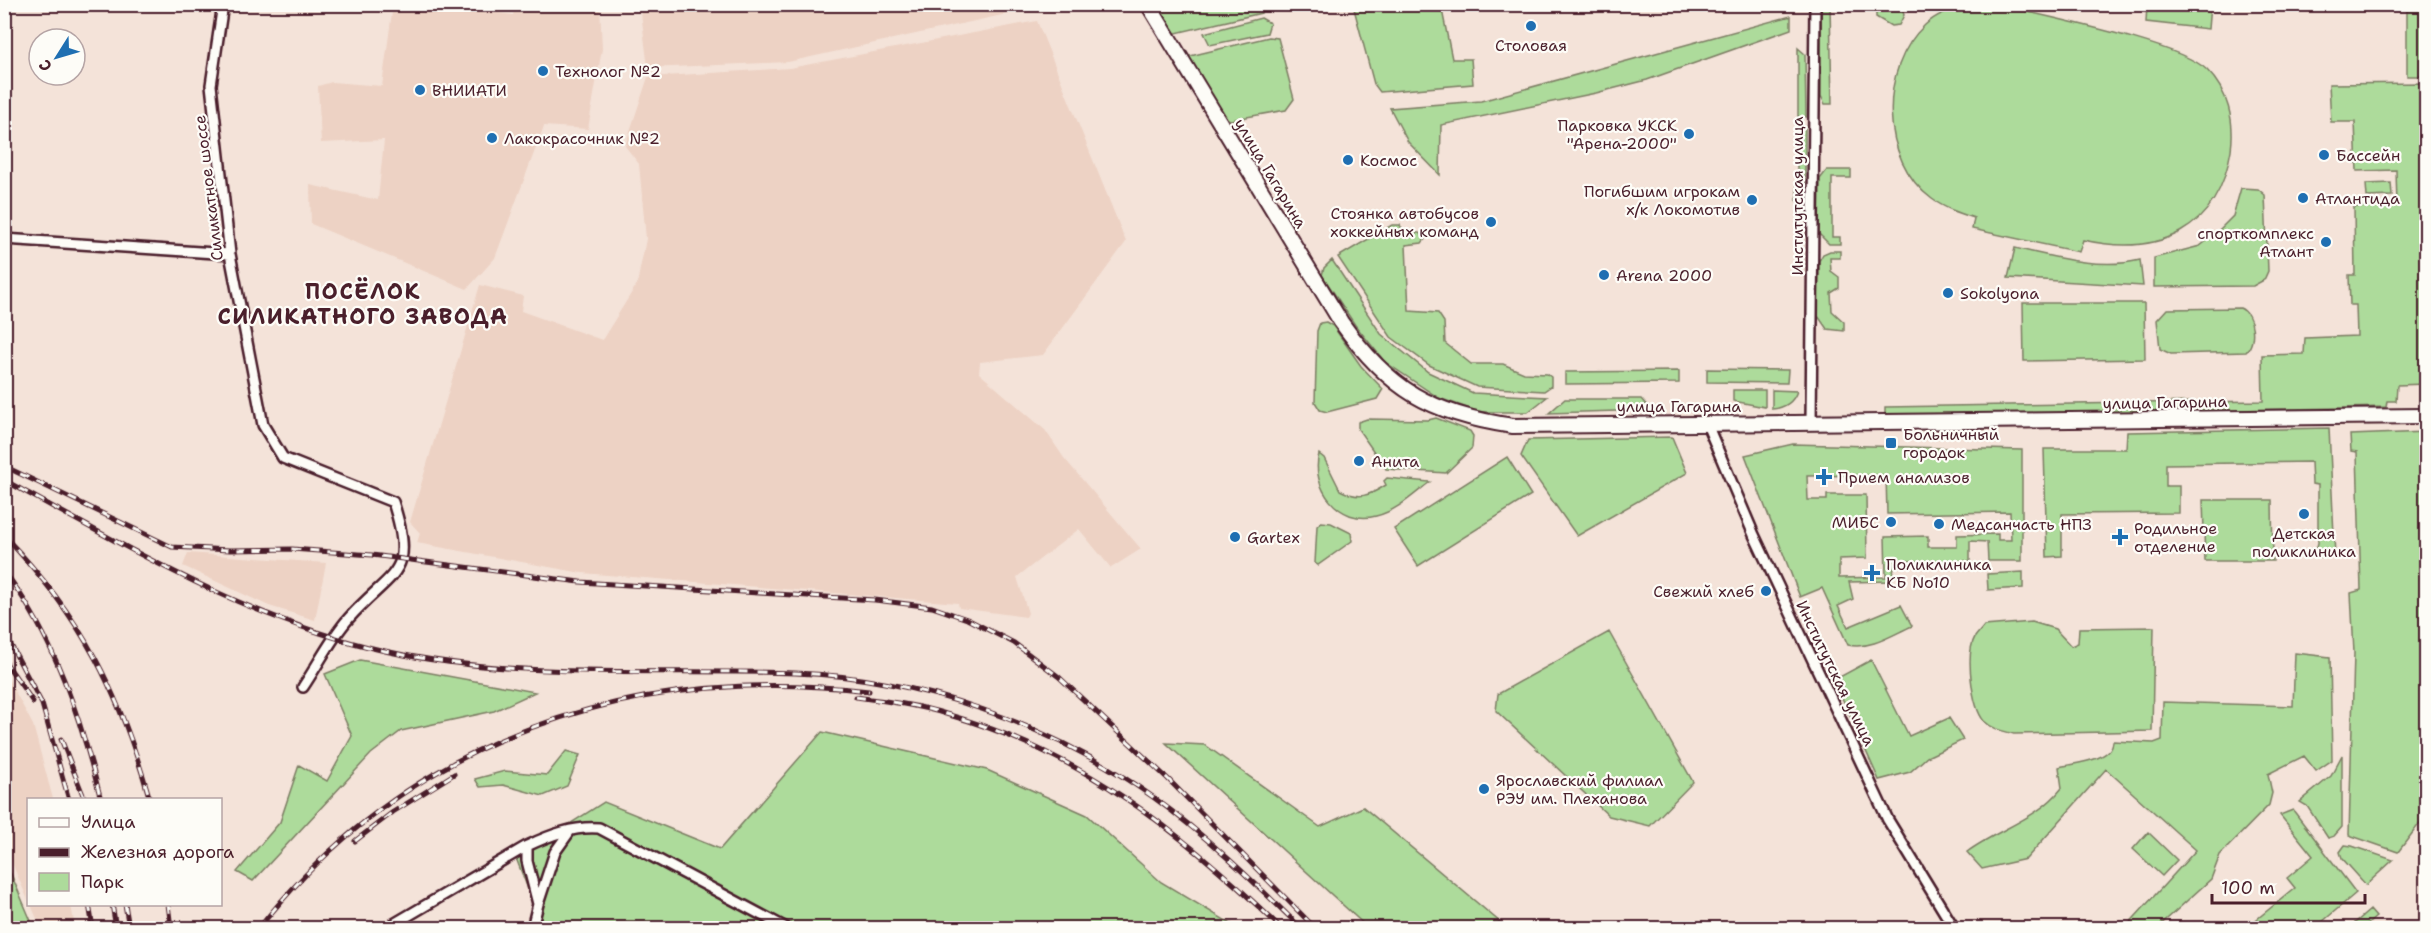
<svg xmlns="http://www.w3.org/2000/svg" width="2431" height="933" viewBox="0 0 2431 933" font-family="'Shantell Sans',sans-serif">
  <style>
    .built { fill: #edd2c4 }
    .green { fill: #addb9b; stroke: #7c7d63; stroke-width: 1.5; fill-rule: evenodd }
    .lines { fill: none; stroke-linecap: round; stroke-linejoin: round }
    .minor-casing { stroke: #4a1f2b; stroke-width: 14 }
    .secondary-casing { stroke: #4a1f2b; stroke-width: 18 }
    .minor { stroke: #fdfcf7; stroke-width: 9 }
    .secondary { stroke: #fdfcf7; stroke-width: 14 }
    .rail-casing { stroke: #4a1f2b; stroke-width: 5 }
    .rail { stroke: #fdfcf7; stroke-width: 3; stroke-dasharray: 9; stroke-linecap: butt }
    .poi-dot { fill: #1f6fb2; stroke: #fdfcf7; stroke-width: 2 }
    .labels { text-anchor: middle; stroke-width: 4.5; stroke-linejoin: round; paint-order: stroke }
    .poi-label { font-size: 16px; fill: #4a1f2b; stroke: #fdfcf7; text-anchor: start }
    .street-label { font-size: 16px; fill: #4a1f2b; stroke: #fdfcf7 }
    .district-label { font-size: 22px; font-weight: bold; letter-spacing: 1.5px; fill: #4a1f2b; stroke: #fdfcf7 }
  </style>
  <rect width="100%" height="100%" fill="#f4e3d9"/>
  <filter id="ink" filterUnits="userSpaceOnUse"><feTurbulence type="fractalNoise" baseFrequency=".0167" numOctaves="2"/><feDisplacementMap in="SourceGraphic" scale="12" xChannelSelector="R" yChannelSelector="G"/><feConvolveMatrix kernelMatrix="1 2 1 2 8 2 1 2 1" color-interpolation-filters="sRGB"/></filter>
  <g filter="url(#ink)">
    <path class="built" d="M1033 4 1034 8 788 62 648 68 640 5Z
      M393 5H440L513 15 515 5H600L602 49 588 129 544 126 495 258 467 289 311 224 310 185 378 200 384 140 321 143 318 86 332 82 382 86Z
      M1037 21 1126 242 1043 355 980 362 979 373 1045 430 1064 458 1141 549 1111 568 1079 529 1017 577 1028 613 1026 617 959 608 958 603 582 573 417 543 420 533 410 522 480 285 523 296 521 311 602 340 637 284 646 239 639 164 625 146 648 77 790 68Z
      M188 553 326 563 315 620 269 606 183 566Z
      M4 671 33 725 53 799 28 800V900L5 847Z
      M31 905H71L75 928H41Z"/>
    <path class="green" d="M1253 4 1262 9 1261 13 1172 34 1153 5Z
      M1353 5H1441L1452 59H1471L1473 84 1380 92 1374 84Z
      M1821 5H1830L1832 104H1825L1821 96Z
      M1876 5H1901L1904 15 1899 25 1891 26 1876 17Z
      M1970 5H1999C2042 16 2180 43 2207 70 2228 91 2235 121 2231 150 2218 231 2159 257 2083 240L2079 252 1972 229 1974 218C1959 213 1944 208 1932 199 1880 161 1878 68 1925 25 1938 13 1953 8 1970 5Z
      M2147 5H2210L2208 29 2146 22Z
      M2407 5H2426V76H2407Z
      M1791 16V29L1647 80 1596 93 1441 125 1440 175 1408 142 1390 108 1481 101Z
      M1261 18 1270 23 1267 33 1210 45 1204 33Z
      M1269 37 1278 38 1294 99 1286 110 1230 120 1221 116 1186 57Z
      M1798 48 1805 54 1806 117H1798Z
      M2426 83V384L2397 385 2396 401H2387L2386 407 1885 417V407L2263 401 2262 355 2304 354 2305 338 2357 336 2356 305H2350L2349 275H2355L2354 207 2397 206 2396 170 2357 171 2355 122H2331L2329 84Z
      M1797 127H1805V200L1797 201Z
      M1827 170H1851V178H1832V237H1840V244H1829L1819 234 1820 179Z
      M2391 183 2392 196 2367 197 2366 184Z
      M2241 188 2258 189 2265 195 2268 271 2264 280 2253 286 2154 287V258L2200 246 2215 234 2233 216Z
      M1392 225H1400L1404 233H1419L1426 238 1422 243 1406 245 1409 311 1438 313 1444 322 1445 343 1471 364H1503L1524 373 1547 374 1551 377V386L1544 391 1477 387 1429 365 1391 337 1338 257Z
      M2015 248C2054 257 2100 270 2140 260L2143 286 2008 278Z
      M1830 251H1840V258H1830L1831 271 1839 277V288L1831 293 1832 311 1844 322V331L1827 329 1818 316 1819 261 1823 254Z
      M1332 260 1381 334 1428 372 1473 393 1547 397 1528 412H1479L1439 398 1385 362 1355 325 1322 275 1324 268Z
      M2023 303H2144L2145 359 2024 361Z
      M2240 308C2254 314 2257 342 2246 352L2171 354 2160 349 2157 320 2167 309Z
      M1326 322 1333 326 1361 366 1383 389 1377 399 1327 412 1320 410 1315 402 1317 331 1320 323Z
      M1707 369 1788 370 1787 383 1707 382Z
      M1679 371V383L1565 384V372Z
      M1733 390H1765V407L1733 401Z
      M1772 390 1797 391C1793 403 1785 408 1772 409Z
      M1565 399H1641L1651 410 1549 413Z
      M1436 418 1470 431 1473 436 1472 448 1446 473 1386 469 1358 429V422L1367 419 1428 420Z
      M2329 428 2335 557H2314L2318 543V485L2312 484 2311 462 2166 464V486H2179V513L2062 514V556L2047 557 2044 449H2126L2127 432Z
      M2426 432V815L2398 852 2349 835 2354 653 2351 593 2361 590 2357 452 2351 451 2350 435Z
      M1672 437 1687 473 1577 536 1521 456 1528 440Z
      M1793 444 2022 450V561H1988L1987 542 1970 541V561H1895L1892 581 1849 582 1853 599 1838 606 1848 627 1901 605 1912 626C1892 635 1870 650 1848 645L1822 588 1800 597 1745 455ZM1886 475 1887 514 2010 512 2011 540H1998V534L1957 535V547H1928V536L1885 537 1886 577 1839 578V559L1867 558 1866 495H1827V500H1808L1807 476Z
      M1319 454 1324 458 1340 490C1359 500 1369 496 1386 485L1384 481 1387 478 1430 482C1414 494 1397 511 1376 516 1339 526 1310 487 1319 454Z
      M1507 457 1531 495 1418 566 1394 529Z
      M2203 500H2272L2273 561H2205Z
      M1321 522 1331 523 1351 533 1352 541 1318 565 1315 563 1317 526Z
      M2023 572V588L1988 590 1987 574Z
      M2032 622 2055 629 2071 646 2078 643 2079 628 2154 627 2152 731 2014 734C2003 731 1992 729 1984 721 1972 707 1965 654 1975 637 1977 634 1981 630 1984 626Z
      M1609 632 1693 782 1650 826 1609 816 1496 711 1498 694Z
      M2295 653 2330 657 2332 760 2316 771 2304 756 2268 774 2272 793 2269 805 2220 855 2211 879 2157 928H2125L2196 850 2106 769 2026 859 1982 869 1967 852C1998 829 2038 819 2062 788L2059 767C2075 763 2112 761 2113 741L2154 743 2162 740 2163 702 2293 706Z
      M360 660 535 692 494 711 401 731 371 754 253 881 237 872 280 822 299 765 327 781 352 736 325 674Z
      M1871 660 1909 736 1949 718 1963 740 1927 757 1910 772 1879 780 1834 680Z
      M822 732 987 770 1087 815 1161 882 1238 928H531L537 912 516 858 604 802 720 849Z
      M1166 743 1205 745 1320 827 1363 807 1507 928H1368Z
      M566 751 580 755 567 786 543 796 503 785 480 787 475 779 505 771 547 775Z
      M2342 755V827L2334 836 2328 838 2307 806 2300 802 2331 776Z
      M2293 810 2356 893 2315 928H2246L2295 888 2287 878 2313 856 2280 815Z
      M2148 832 2177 860 2162 876 2133 849Z
      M2345 845 2352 846 2393 860 2366 885 2342 858 2340 852Z
      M5 860 34 928H5Z
      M2370 910 2376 917 2363 928H2349Z"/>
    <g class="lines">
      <g class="minor-casing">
        <path id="minor" d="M223 4 211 85 230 254 263 425 283 458 393 502C417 576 393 569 349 618 331 638 318 665 303 687
          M4 239 230 254
          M1706 422 1754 535 1888 820 1954 928
          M1811 423 1815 4
          M527 846V861L538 904 532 928
          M538 904 555 852 570 831
          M387 928 527 846C550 835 574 826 599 828L786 928"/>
      </g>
      <g class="secondary-casing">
        <path id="secondary" d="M1148 4 1341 322C1389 390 1431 414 1513 426L2426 416"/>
      </g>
      <use href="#minor" class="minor"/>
      <use href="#secondary" class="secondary"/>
      <g class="rail-casing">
        <path id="rail" d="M4 466 172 547 230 550 292 549 372 555 580 582 875 600 932 607 967 619 1014 643 1059 677 1168 779 1315 928
          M4 480C127 547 247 620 385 651 519 681 659 668 795 673 919 677 1052 725 1153 797 1207 836 1254 882 1301 928
          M4 536C82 616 120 693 150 800
          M4 571C55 637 81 720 101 800
          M4 632 42 704 69 800
          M4 660 33 702
          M856 697C886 701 917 705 946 714 1081 752 1183 833 1281 928
          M61 739 85 800
          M355 841 393 812 454 774
          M89 904 93 928
          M112 904 116 928
          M125 904 129 928
          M168 904 171 928
          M259 928C410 737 631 664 869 691"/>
      </g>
      <use href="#rail" class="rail"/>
    </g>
  </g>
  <g class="poi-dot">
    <circle cx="1531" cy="26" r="6"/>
    <circle cx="543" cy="71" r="6"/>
    <circle cx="420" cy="90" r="6"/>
    <circle cx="1689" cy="134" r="6"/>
    <circle cx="492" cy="138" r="6"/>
    <circle cx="2324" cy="155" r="6"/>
    <circle cx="1348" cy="160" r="6"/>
    <circle cx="2303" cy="198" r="6"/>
    <circle cx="1752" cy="200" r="6"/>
    <circle cx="1491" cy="222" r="6"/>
    <circle cx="2326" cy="242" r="6"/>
    <circle cx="1604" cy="275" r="6"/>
    <circle cx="1948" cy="293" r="6"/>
    <rect x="1885" y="437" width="12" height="12" rx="3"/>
    <circle cx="1359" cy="461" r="6"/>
    <path d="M1821 468h6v6h6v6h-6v6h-6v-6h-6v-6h6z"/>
    <circle cx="2304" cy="514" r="6"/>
    <circle cx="1891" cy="522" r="6"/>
    <circle cx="1939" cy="524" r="6"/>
    <circle cx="1235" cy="537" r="6"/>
    <path d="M2117 528h6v6h6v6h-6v6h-6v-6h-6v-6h6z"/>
    <path d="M1869 564h6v6h6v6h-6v6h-6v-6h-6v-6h6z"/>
    <circle cx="1766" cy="591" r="6"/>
    <circle cx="1484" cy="789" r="6"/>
  </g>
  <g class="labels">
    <g class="poi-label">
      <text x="1531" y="51" text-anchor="middle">Столовая</text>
      <text x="555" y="77">Технолог №2</text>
      <text x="432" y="96">ВНИИАТИ</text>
      <text x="1677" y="131" text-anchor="end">Парковка УКСК<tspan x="1677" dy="18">"Арена-2000"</tspan></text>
      <text x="504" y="144">Лакокрасочник №2</text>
      <text x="2336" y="161">Бассейн</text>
      <text x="1360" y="166">Космос</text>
      <text x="1740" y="197" text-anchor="end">Погибшим игрокам<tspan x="1740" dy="18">х/к Локомотив</tspan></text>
      <text x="2315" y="204">Атлантида</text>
      <text x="1479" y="219" text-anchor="end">Стоянка автобусов<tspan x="1479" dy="18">хоккейных команд</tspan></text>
      <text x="2314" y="239" text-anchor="end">спорткомплекс<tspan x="2314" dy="18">Атлант</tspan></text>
      <text x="1616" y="281">Arena 2000</text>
      <text x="1960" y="299">Sokolyona</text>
      <text x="1903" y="440">Больничный<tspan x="1903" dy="18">городок</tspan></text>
      <text x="1371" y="467">Анита</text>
      <text x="1838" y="483">Прием анализов</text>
      <text x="1879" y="528" text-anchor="end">МИБС</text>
      <text x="1951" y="530">Медсанчасть НПЗ</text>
      <text x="2134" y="534">Родильное<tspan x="2134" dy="18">отделение</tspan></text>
      <text x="2304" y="539" text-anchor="middle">Детская<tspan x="2304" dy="18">поликлиника</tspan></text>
      <text x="1247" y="543">Gartex</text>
      <text x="1886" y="570">Поликлиника<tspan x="1886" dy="18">КБ No10</tspan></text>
      <text x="1754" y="597" text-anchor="end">Свежий хлеб</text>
      <text x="1496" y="786">Ярославский филиал<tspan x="1496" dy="18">РЭУ им. Плеханова</tspan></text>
    </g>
    <g class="street-label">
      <text transform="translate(1271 173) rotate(59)" y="6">улица Гагарина</text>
      <text transform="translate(208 188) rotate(-97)" y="6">Силикатное шоссе</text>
      <text transform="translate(1797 196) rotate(-90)" y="6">Институтская улица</text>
      <text transform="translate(2165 402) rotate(-1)" y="6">улица Гагарина</text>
      <text x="1679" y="412">улица Гагарина</text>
      <text transform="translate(1836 673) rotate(64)" y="6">Институтская улица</text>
    </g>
    <g class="district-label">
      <text x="363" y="299">ПОСЁЛОК<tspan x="363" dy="25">СИЛИКАТНОГО ЗАВОДА</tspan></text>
    </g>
  </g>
  <rect width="2431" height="933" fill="none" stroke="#fdfcf7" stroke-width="24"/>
  <rect x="12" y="12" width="2407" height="909" fill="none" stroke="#4a1f2b" stroke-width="2" filter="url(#ink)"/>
  <rect x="27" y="798" width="195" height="108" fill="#fdfcf7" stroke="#b5a4a5" stroke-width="1.5"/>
  <rect x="39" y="818" width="30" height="9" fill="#fdfcf7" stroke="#b5a4a5" stroke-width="1.5"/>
  <text x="81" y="828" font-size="18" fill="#4a1f2b">Улица</text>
  <rect x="39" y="848" width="30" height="9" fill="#4a1f2b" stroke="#b5a4a5" stroke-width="1.5"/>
  <text x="81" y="858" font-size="18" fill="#4a1f2b">Железная дорога</text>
  <rect x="39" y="873" width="30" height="18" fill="#addb9b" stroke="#b5a4a5" stroke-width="1.5"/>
  <text x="81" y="888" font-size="18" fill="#4a1f2b">Парк</text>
  <g transform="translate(57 57) rotate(233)"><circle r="28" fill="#fdfcf7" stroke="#b5a4a5" stroke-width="1.5"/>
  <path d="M0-4.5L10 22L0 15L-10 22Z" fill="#1f6fb2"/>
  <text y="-9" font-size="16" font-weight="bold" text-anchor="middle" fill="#4a1f2b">С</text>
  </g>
  <path d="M2212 894v9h153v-9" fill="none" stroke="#4a1f2b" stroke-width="3"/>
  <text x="2221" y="894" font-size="18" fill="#4a1f2b" stroke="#fdfcf7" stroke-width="4.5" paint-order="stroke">100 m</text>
</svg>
